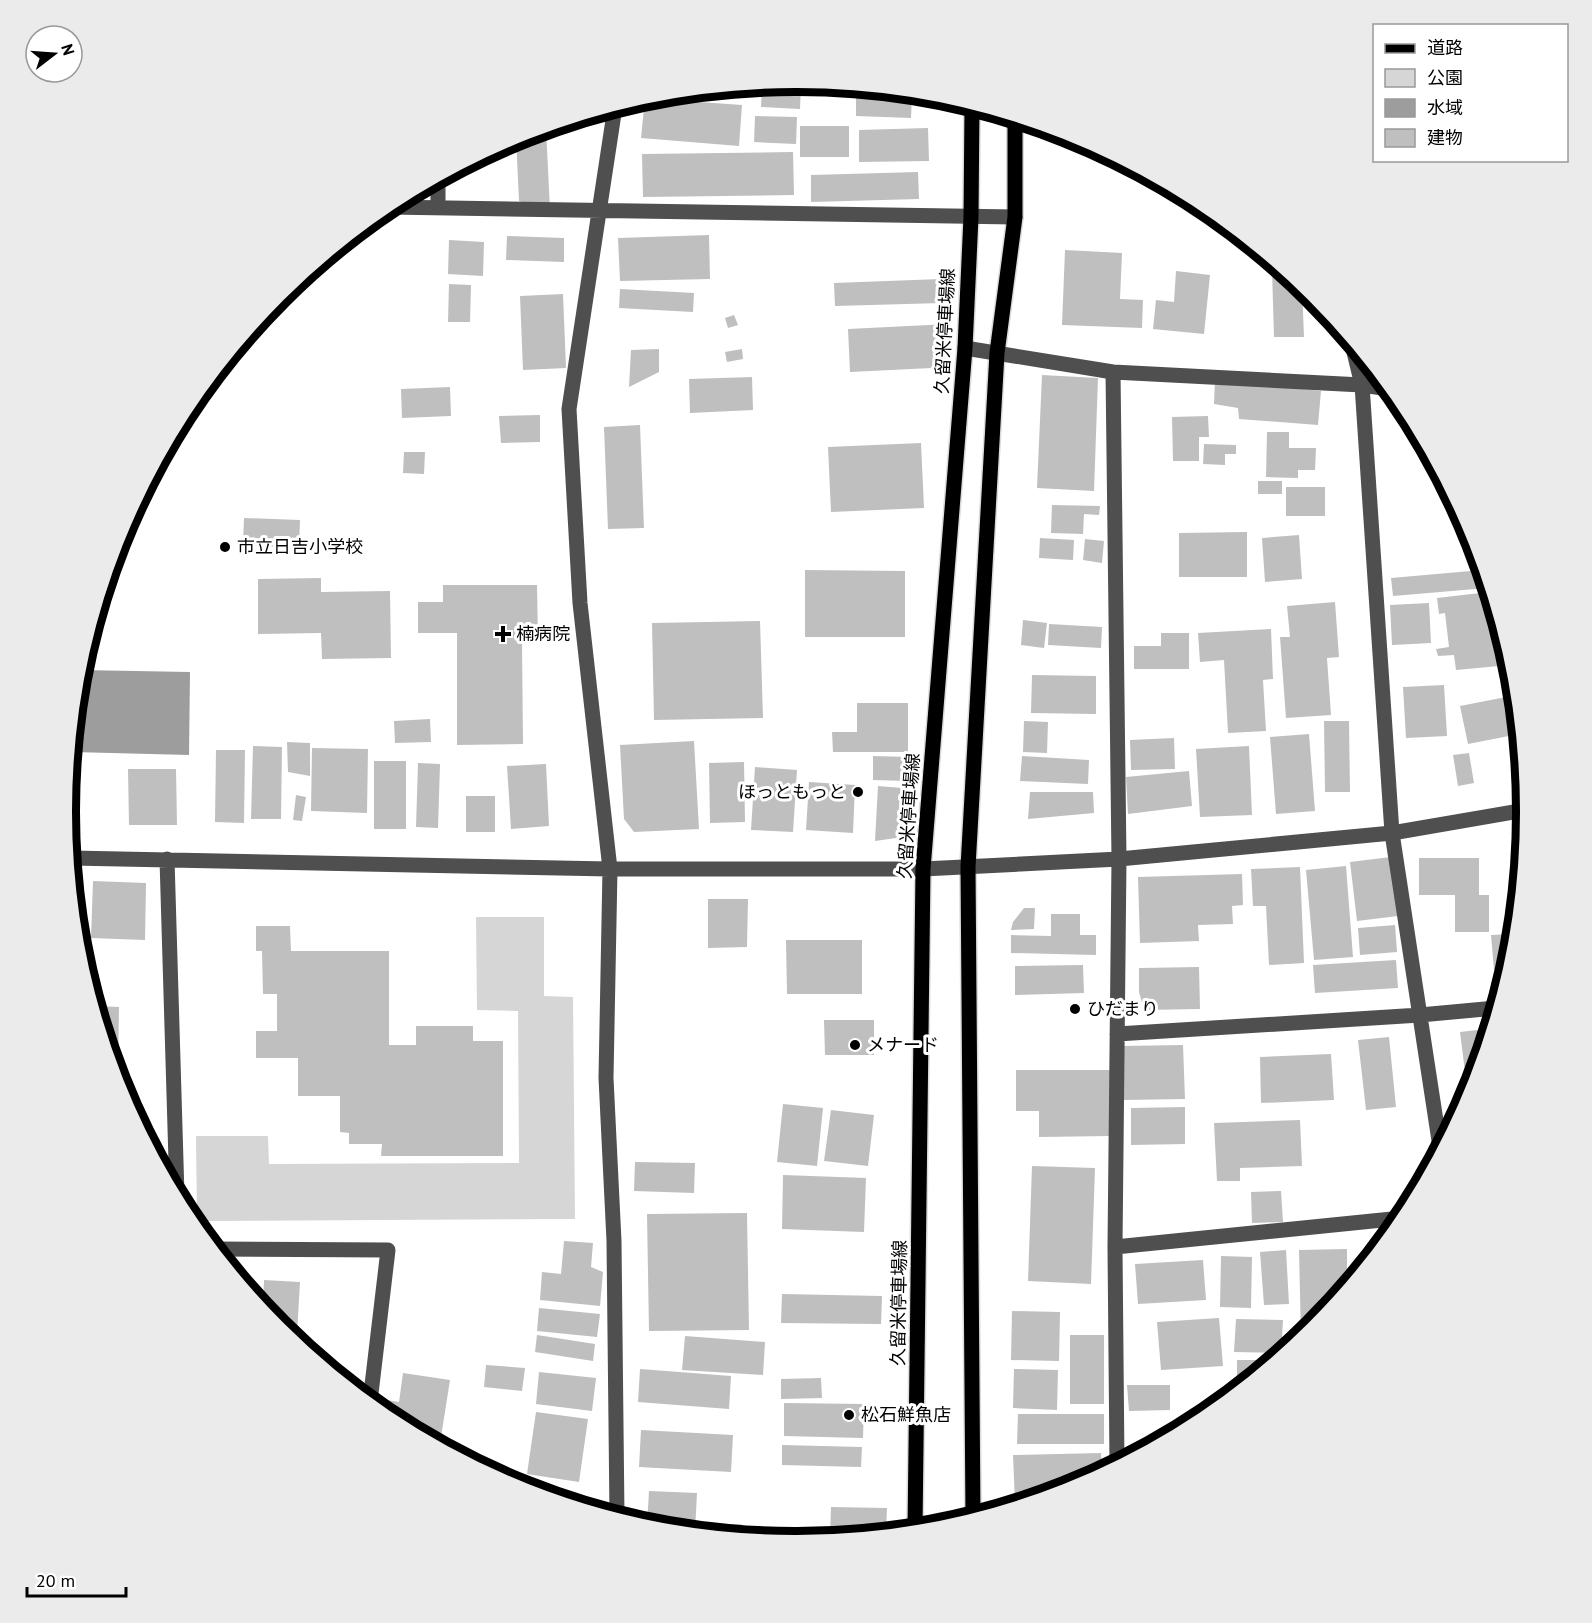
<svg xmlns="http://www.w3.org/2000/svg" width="1592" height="1623" viewBox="0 0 1592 1623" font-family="'PT Sans','Noto Sans JP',sans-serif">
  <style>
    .green { fill: #d6d6d6 }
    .water { fill: #9d9d9d }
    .building { fill: #bfbfbf }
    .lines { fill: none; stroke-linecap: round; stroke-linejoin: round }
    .major-casing { stroke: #dbdbdb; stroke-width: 18 }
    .minor { stroke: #4f4f4f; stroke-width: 15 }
    .major { stroke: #000; stroke-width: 15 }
    .poi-dot { fill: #000; stroke: #fff; stroke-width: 2 }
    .labels { text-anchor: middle; stroke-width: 6; stroke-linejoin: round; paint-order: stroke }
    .street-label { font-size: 18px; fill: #000; stroke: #fff }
    .poi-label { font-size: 18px; fill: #000; stroke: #fff; text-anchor: start }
    .rim { fill: none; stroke: #000; stroke-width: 8 }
  </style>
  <rect width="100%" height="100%" fill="#fff"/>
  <path class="green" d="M476 917H544V996L573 997 575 1219 197 1221 196 1136H268L269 1164 519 1163 518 1011 477 1010Z"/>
  <path class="water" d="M80 670 190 672 189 755 72 752Z"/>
  <path class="building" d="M796 82H801L800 109 761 107 762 85Z
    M700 91 699 102 742 105 739 146 641 138 645 98 654 95Z
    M856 92 912 94 911 118 856 116Z
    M755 116 797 117 796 144 754 142Z
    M800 126H849V157H800Z
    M546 128 550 210 519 201 516 137Z
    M928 128 929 161 859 162V130Z
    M793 152 794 195 643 197 642 154Z
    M918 172 919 199 811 202V175Z
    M709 235 710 279 620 281 618 238Z
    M507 236 564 238V262L506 260Z
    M449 240 484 242 483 276 448 274Z
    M1065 250 1122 253 1120 299 1143 300 1142 328 1062 325Z
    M1272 270H1281L1302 287 1304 337H1274Z
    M1176 271 1210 275 1204 334 1153 329 1156 300 1174 302Z
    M941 279 942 303 835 306 834 283Z
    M449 284 471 285 470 322H448Z
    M620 289 694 293 693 312 619 308Z
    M563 294 566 368 523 370 520 296Z
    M734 315 738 325 728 328 725 318Z
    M949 324 952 367 850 372 848 329Z
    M659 349V372L629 387 631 350Z
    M742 349 743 359 727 362 725 352Z
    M1042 375 1098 378 1094 491 1037 488Z
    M752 377 753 410 690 413 689 379Z
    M1215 379 1321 391 1318 425 1239 419 1238 408 1214 404Z
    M450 387 451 416 402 418 401 389Z
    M540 415V442L501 443 499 416Z
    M1208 416 1209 437H1199V461H1173L1172 417Z
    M640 425 644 528 608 529 604 427Z
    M1267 432H1289V448H1316L1315 470H1298V478L1266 477Z
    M921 443 924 508 831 512 828 447Z
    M1204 444 1236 445V454H1225V465L1203 464Z
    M404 452H425L424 474 403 473Z
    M1258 481H1282V494H1258Z
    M1286 487H1325V516H1286Z
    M1052 505 1100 506 1099 515 1084 514 1083 534 1051 533Z
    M244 518 300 520 299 548 243 545Z
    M1247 532V577H1179V533Z
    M1299 535 1302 579 1265 582 1262 538Z
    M1040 538 1074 540 1073 560 1039 558Z
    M1085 539 1104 541 1102 563 1083 560Z
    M805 570 905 571V637H805Z
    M1482 570 1487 588 1393 596 1391 578Z
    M321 578V592L390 591 391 658 322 659 321 633 258 634V579Z
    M443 585H537L538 642 522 643 523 744 457 745V633H418V602H443Z
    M1489 592 1493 608 1499 666 1456 670 1454 655 1438 656 1436 649 1449 647 1445 613 1439 614 1437 598Z
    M1335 602 1339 657 1327 658 1331 715 1286 718 1280 637H1290L1287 606Z
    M1429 603 1431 643 1392 645 1390 605Z
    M1023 620 1047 623 1044 648 1021 645Z
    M760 621 763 718 654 720 652 623Z
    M1049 624 1102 627 1101 648 1048 645Z
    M1271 629 1273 679 1263 680 1266 731 1228 733 1224 660 1200 662 1198 633Z
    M1161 633H1189V669H1134V646H1161Z
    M1032 675 1096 676V714L1031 713Z
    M1444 685 1447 736 1406 738 1403 687Z
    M1506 697 1514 735 1468 744 1460 706Z
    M857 703H908V752H833L832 732H857Z
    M430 719 431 742 395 743 394 721Z
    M1024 721 1048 722 1047 753 1023 752Z
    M1324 721H1349L1350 792H1325Z
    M1309 734 1315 811 1276 814 1270 737Z
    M1174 738 1175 769 1131 770 1130 740Z
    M694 741 699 829 634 832 624 819 620 745Z
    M287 742 310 743V776L288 772Z
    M253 746 282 747 281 819H251Z
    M1249 746 1252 815 1200 817 1196 749Z
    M312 748 368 749 367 813 311 811Z
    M216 750H245L244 823 215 822Z
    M1469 753 1474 783 1458 786 1453 755Z
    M1520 754 1522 775 1514 776 1511 756Z
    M873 756 908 757V781L873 780Z
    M1022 756 1089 760 1088 784 1020 781Z
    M374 761H406V829H374Z
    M744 762 745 822 710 823 709 763Z
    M418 763 440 764 438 828 416 827Z
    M546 764 549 826 511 829 507 766Z
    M755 767 797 770 793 832 751 830Z
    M128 769H176L177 825H129Z
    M1189 771 1192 806 1128 814 1126 777Z
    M809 782 855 785 853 833 806 830Z
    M878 786 914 789 912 829 896 838 875 841Z
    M1030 792H1093L1094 813 1028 819Z
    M296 795 306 797 302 821 293 820Z
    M466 796H495V832H466Z
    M1391 857 1398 916 1357 921 1350 862Z
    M1419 858H1479V895H1489V932H1455V895H1419Z
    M1346 866 1353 957 1314 960 1306 870Z
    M1300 867 1304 963 1269 965 1266 906H1253L1251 869Z
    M1242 874 1243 905 1232 906 1233 924 1198 925 1199 941 1140 943 1138 877Z
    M93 881 146 883 145 940 91 938Z
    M708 899H748L747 947 708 948Z
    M1024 908H1035L1034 929 1011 930 1013 922Z
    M1051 914H1080V935H1096V955L1011 953V935L1051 936Z
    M1395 925 1397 952 1360 955 1358 928Z
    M256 926H290L291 951H389V1045H416V1026H473V1041H503V1156H381L382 1144H349V1133L340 1132V1096H298V1058H256V1031H277V994H263L262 951H256Z
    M1514 934 1512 954 1507 969 1494 970 1491 935Z
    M786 940H862V994H787Z
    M1396 960 1398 988 1315 993 1313 965Z
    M1083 965 1084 993 1015 995V966Z
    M1199 967 1200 1009 1144 1010 1139 992V968Z
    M96 1006 119 1007 118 1068H114Z
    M824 1020H874V1055H825Z
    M1486 1029 1487 1037 1468 1096 1460 1032Z
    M1389 1037 1396 1107 1366 1110 1358 1040Z
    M1183 1045 1185 1099 1123 1100 1122 1046Z
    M1331 1054 1334 1100 1261 1103 1260 1057Z
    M1016 1070H1110V1136L1039 1137V1111H1016Z
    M783 1104 823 1108 817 1166 777 1162Z
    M1185 1107V1144L1131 1145V1108Z
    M831 1110 874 1115 868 1166 824 1161Z
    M1300 1120 1302 1166 1240 1168V1181H1217L1214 1123Z
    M635 1162 695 1163 694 1193 634 1191Z
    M1032 1166 1095 1168 1091 1284 1028 1281Z
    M783 1175 866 1178 864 1232 782 1229Z
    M1281 1191 1283 1222 1252 1223 1251 1192Z
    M747 1213 749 1330 649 1331 647 1214Z
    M564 1241 593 1243 591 1267 603 1272 600 1306 540 1300 542 1272 561 1274Z
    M1347 1249V1285L1312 1328 1301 1337 1299 1250Z
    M1286 1250 1289 1304 1264 1305 1260 1252Z
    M1221 1256 1252 1257 1251 1308 1220 1307Z
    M1203 1260 1206 1300 1138 1304 1135 1264Z
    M264 1280 300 1282 297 1334H287L280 1327 263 1307Z
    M782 1294 882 1296 881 1324 781 1323Z
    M539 1308 600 1314 597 1337 537 1331Z
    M1012 1311 1060 1312 1059 1361 1011 1360Z
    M1219 1318 1223 1366 1161 1370 1157 1322Z
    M1236 1319 1283 1320 1281 1353 1234 1352Z
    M537 1335 595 1344 593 1361 535 1352Z
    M1070 1335H1104V1404H1070Z
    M685 1336 765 1342 763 1375 682 1370Z
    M1237 1360H1272L1237 1389Z
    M486 1365 525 1368 522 1391 484 1387Z
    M640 1369 731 1376 729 1409 638 1402Z
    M1014 1369 1058 1370 1057 1410 1013 1408Z
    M539 1372 596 1378 592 1411 536 1404Z
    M403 1373 450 1380 441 1437 419 1434 390 1418 380 1410 381 1399 399 1402Z
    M821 1378 822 1398 781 1399V1379Z
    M1127 1385H1170V1410L1129 1411Z
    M784 1403 864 1404 863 1438 784 1436Z
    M536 1412 588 1419 579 1482 527 1474Z
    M1018 1414H1104V1444H1017Z
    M641 1430 733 1435 731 1472 639 1467Z
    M782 1445 862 1447 861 1467 782 1465Z
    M1101 1453 1102 1472 1075 1486 1020 1503H1015L1013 1455Z
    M649 1491 697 1493 695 1532 647 1526Z
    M831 1507 887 1508 886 1533 830 1538Z"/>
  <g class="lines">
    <g class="major-casing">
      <path id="major" d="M973 1517 968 867 997 353 1015 217V119
        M915 1530 923 869 965 348 971 217 972 106"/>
    </g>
    <path class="minor" d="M615 107 569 409 580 603 610 869 606 1078 614 1241 617 1516
      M438 206V179
      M388 207 1015 217
      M1352 344 1362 385 1392 833 1440 1147
      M965 348 1113 372 1362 385 1389 389
      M1113 372 1119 859 1115 1247 1117 1464
      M71 858 610 869H923L1119 859 1392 833 1526 810
      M167 859 177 1195
      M1117 1034 1420 1015 1496 1008
      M1115 1247 1402 1218
      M215 1249 388 1250 370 1402"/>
    <use href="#major" class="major"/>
  </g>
  <g class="poi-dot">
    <circle cx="225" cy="547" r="6"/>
    <path d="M500 625h6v6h6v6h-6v6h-6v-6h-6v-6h6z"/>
    <circle cx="858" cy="792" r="6"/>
    <circle cx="1075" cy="1009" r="6"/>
    <circle cx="855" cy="1045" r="6"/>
    <circle cx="849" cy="1415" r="6"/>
  </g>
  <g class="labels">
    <g class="street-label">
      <text transform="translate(945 331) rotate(-87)" y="6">久留米停車場線</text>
      <text transform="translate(909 816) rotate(-86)" y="6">久留米停車場線</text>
      <text transform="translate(899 1303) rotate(-89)" y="6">久留米停車場線</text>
    </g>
    <g class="poi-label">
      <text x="237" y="553">市立日吉小学校</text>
      <text x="516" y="640">楠病院</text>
      <text x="846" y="798" text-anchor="end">ほっともっと</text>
      <text x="1087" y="1015">ひだまり</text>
      <text x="867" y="1051">メナード</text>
      <text x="861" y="1421">松石鮮魚店</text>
    </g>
  </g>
  <path d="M0 0H1592V1623H0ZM795 92H797A719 719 0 0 1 1516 811V812A719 719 0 0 1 797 1531H795A719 719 0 0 1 76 812V811A719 719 0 0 1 795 92Z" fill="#ebebeb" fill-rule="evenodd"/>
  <path class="rim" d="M795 92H797A719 719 0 0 1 1516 811V812A719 719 0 0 1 797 1531H795A719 719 0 0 1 76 812V811A719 719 0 0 1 795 92Z"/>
  <rect x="1373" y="24" width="195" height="138" fill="#ffffff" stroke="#999999" stroke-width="1.5"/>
  <rect x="1385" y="44" width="30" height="9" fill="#000000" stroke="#999999" stroke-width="1.5"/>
  <text x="1427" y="54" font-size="18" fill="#000000">道路</text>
  <rect x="1385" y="69" width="30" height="18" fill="#d6d6d6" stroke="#999999" stroke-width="1.5"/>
  <text x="1427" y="84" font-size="18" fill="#000000">公園</text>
  <rect x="1385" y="99" width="30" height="18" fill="#9d9d9d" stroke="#999999" stroke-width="1.5"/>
  <text x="1427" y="114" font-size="18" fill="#000000">水域</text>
  <rect x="1385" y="129" width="30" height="18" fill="#bfbfbf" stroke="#999999" stroke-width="1.5"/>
  <text x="1427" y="144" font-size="18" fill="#000000">建物</text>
  <g transform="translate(54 54) rotate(73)"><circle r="28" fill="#ffffff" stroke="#999999" stroke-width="1.5"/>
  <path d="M0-4.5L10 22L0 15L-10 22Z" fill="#000000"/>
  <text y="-9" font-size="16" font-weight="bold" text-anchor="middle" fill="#000000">N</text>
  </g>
  <path d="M27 1587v9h99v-9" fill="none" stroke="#000000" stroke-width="3"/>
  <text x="36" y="1587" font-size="18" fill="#000000" stroke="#ffffff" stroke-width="4.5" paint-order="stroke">20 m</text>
</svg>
